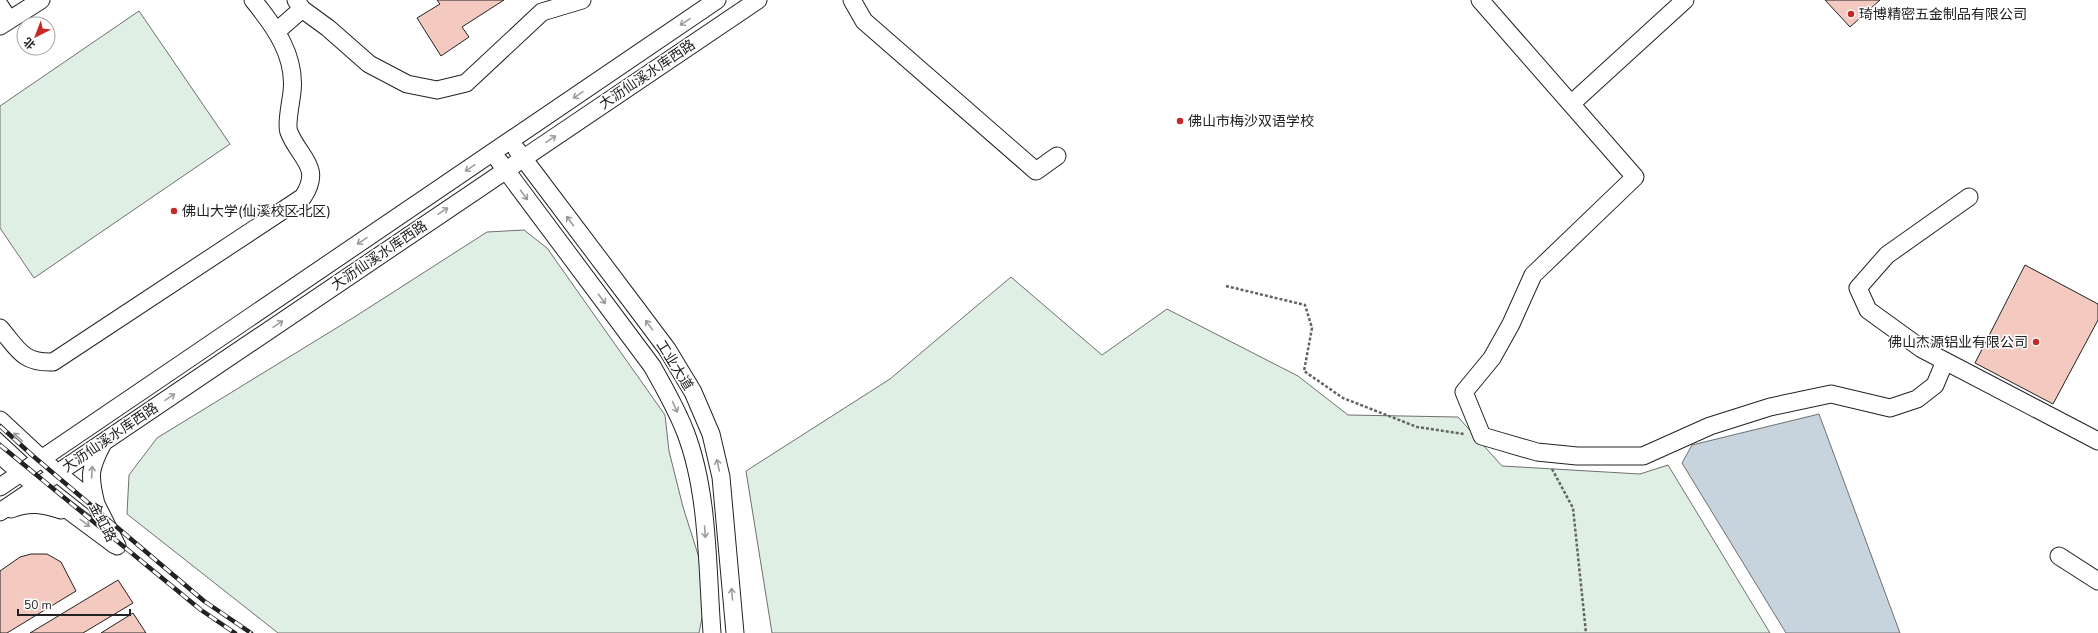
<svg xmlns="http://www.w3.org/2000/svg" width="2098" height="633" viewBox="0 0 2098 633" font-family="'Nunito Sans','Noto Sans SC',sans-serif">
  <style>
    .green { fill: #e0efe3; stroke: #6f6f6f }
    .water { fill: #c7d3dd; stroke: #6f6f6f }
    .building { fill: #f3c9c0; stroke: #222 }
    .lines { fill: none; stroke-linecap: round; stroke-linejoin: round }
    .minor-casing { stroke: #222; stroke-width: 19 }
    .path { stroke: #646464; stroke-width: 2.5; stroke-dasharray: 3 2; stroke-linecap: butt }
    .minor { stroke: #fff; stroke-width: 17 }
    .rail-casing { stroke: #222; stroke-width: 4.5 }
    .rail { stroke: #fff; stroke-width: 3; stroke-dasharray: 9; stroke-linecap: butt }
    .oneway { stroke: #9c9c9c }
    .poi-dot { fill: #c62828; stroke: #fff; stroke-width: 1.5 }
    .labels { text-anchor: middle; stroke-width: 3; stroke-linejoin: round; paint-order: stroke }
    .poi-label { font-size: 14px; fill: #222; stroke: #fff; text-anchor: start }
    .street-label { font-size: 14px; fill: #222; stroke: #fff }
  </style>
  <rect width="100%" height="100%" fill="#fff"/>
  <path class="green" d="M139 11 230 144 34 278 0 228V106Z
    M524 230 547 248 665 415 669 451 683 507 701 564 703 613 699 633H278L127 514 129 475 157 438 356 316 487 232Z
    M1011 277 1102 355 1167 309 1298 376 1348 415 1458 417 1502 466 1640 474 1668 465 1770 633H772L746 471 890 379Z"/>
  <path class="water" d="M1819 414 1900 633H1786L1682 463 1692 445Z"/>
  <path class="building" d="M437 0H504L462 27 469 37 441 56 417 18 440 4Z
    M1825 0H1880L1850 27Z
    M2025 265 2098 304V320L2053 404 1975 363Z
    M31 554H47L61 562 76 591 7 633H0V571L20 557Z
    M118 580 133 603 83 633H30Z
    M133 613 146 633H101Z"/>
  <g class="lines">
    <g class="minor-casing">
      <path id="minor" d="M296 0 302 9 328 28 369 64 407 84 437 90 466 83 542 12 582 0
        M852 0 864 21 1036 171 1057 156
        M1480 0 1635 177 1533 275 1511 324 1492 358 1464 392 1482 436 1537 452 1577 456H1643L1710 426 1770 407 1831 394 1890 408 1917 399 1935 385 1945 361
        M0 6 9 20
        M0 26 41 0
        M277 31 302 9
        M1571 104 1685 0
        M517 150 637 309 667 349 693 392 711 434 721 477 735 633
        M499 161 652 366C664 387 676 408 685 431 709 492 707 568 712 633
        M1969 197 1887 255 1858 288 1868 310 1922 349 2098 441
        M0 328C18 349 22 363 53 362L303 197C323 167 299 158 289 132 286 125 291 101 292 92 296 56 275 27 253 0
        M0 420 57 473 96 504 117 546
        M0 455 37 487 115 545
        M0 487 717 0
        M96 504C89 476 89 469 103 443
        M11 509C29 502 43 504 61 510
        M0 512 758 0
        M2059 556 2098 581"/>
    </g>
    <path class="path" d="M1226 286 1305 305 1312 328 1304 371 1343 398 1417 427 1464 434
      M1552 469 1573 508 1586 633"/>
    <use href="#minor" class="minor"/>
    <g class="rail-casing">
      <path id="rail" d="M0 426 33 456 204 601 251 633
        M0 445 201 610 235 633"/>
    </g>
    <use href="#rail" class="rail"/>
  </g>
  <defs><path id="oneway-shaft" d="M-6 0H5M1.5-3L5.5 0L1.5 3" fill="none" stroke-width="1.6" stroke-linecap="round" stroke-linejoin="round"/></defs>
  <g class="oneway">
    <use href="#oneway-shaft" transform="translate(685 22) rotate(146)"/>
    <use href="#oneway-shaft" transform="translate(578 95) rotate(146)"/>
    <use href="#oneway-shaft" transform="translate(551 139) rotate(-34)"/>
    <use href="#oneway-shaft" transform="translate(470 168) rotate(146)"/>
    <use href="#oneway-shaft" transform="translate(524 195) rotate(53)"/>
    <use href="#oneway-shaft" transform="translate(443 211) rotate(-34)"/>
    <use href="#oneway-shaft" transform="translate(570 221) rotate(-127)"/>
    <use href="#oneway-shaft" transform="translate(362 241) rotate(146)"/>
    <use href="#oneway-shaft" transform="translate(602 299) rotate(53)"/>
    <use href="#oneway-shaft" transform="translate(278 324) rotate(-34)"/>
    <use href="#oneway-shaft" transform="translate(649 325) rotate(-126)"/>
    <use href="#oneway-shaft" transform="translate(170 397) rotate(-34)"/>
    <use href="#oneway-shaft" transform="translate(675 407) rotate(66)"/>
    <use href="#oneway-shaft" transform="translate(18 437) rotate(-137)"/>
    <use href="#oneway-shaft" transform="translate(718 465) rotate(-103)"/>
    <use href="#oneway-shaft" transform="translate(92 472) rotate(-86)"/>
    <use href="#oneway-shaft" transform="translate(85 523) rotate(36)"/>
    <use href="#oneway-shaft" transform="translate(705 532) rotate(86)"/>
    <use href="#oneway-shaft" transform="translate(732 594) rotate(-95)"/>
  </g>
  <g class="poi-dot">
    <circle cx="1851" cy="14" r="4"/>
    <circle cx="1180" cy="121" r="4"/>
    <circle cx="174" cy="211" r="4"/>
    <circle cx="2036" cy="342" r="4"/>
  </g>
  <g class="labels">
    <g class="poi-label">
      <text x="1859" y="19">琦博精密五金制品有限公司</text>
      <text x="1188" y="126">佛山市梅沙双语学校</text>
      <text x="182" y="216">佛山大学(仙溪校区北区)</text>
      <text x="2028" y="347" text-anchor="end">佛山杰源铝业有限公司</text>
    </g>
    <g class="street-label">
      <text transform="translate(647 74) rotate(-34)" y="5">大沥仙溪水库西路</text>
      <text transform="translate(379 255) rotate(-34)" y="5">大沥仙溪水库西路</text>
      <text transform="translate(675 365) rotate(58)" y="5">工业大道</text>
      <text transform="translate(110 437) rotate(-34)" y="5">大沥仙溪水库西路</text>
      <text transform="translate(103 522) rotate(63)" y="5">金虹路</text>
    </g>
  </g>
  <g transform="translate(36 36) rotate(222)"><circle r="19" fill="#ffffff" stroke="#a7a7a7"/>
  <path d="M0-3L7 15L0 10L-7 15Z" fill="#c62828"/>
  <text y="-6" font-size="11" font-weight="bold" text-anchor="middle" fill="#222222">北</text>
  </g>
  <path d="M18 609v6h112v-6" fill="none" stroke="#222222" stroke-width="2"/>
  <text x="24" y="609" font-size="12" fill="#222222" stroke="#ffffff" stroke-width="3" paint-order="stroke">50 m</text>
</svg>
